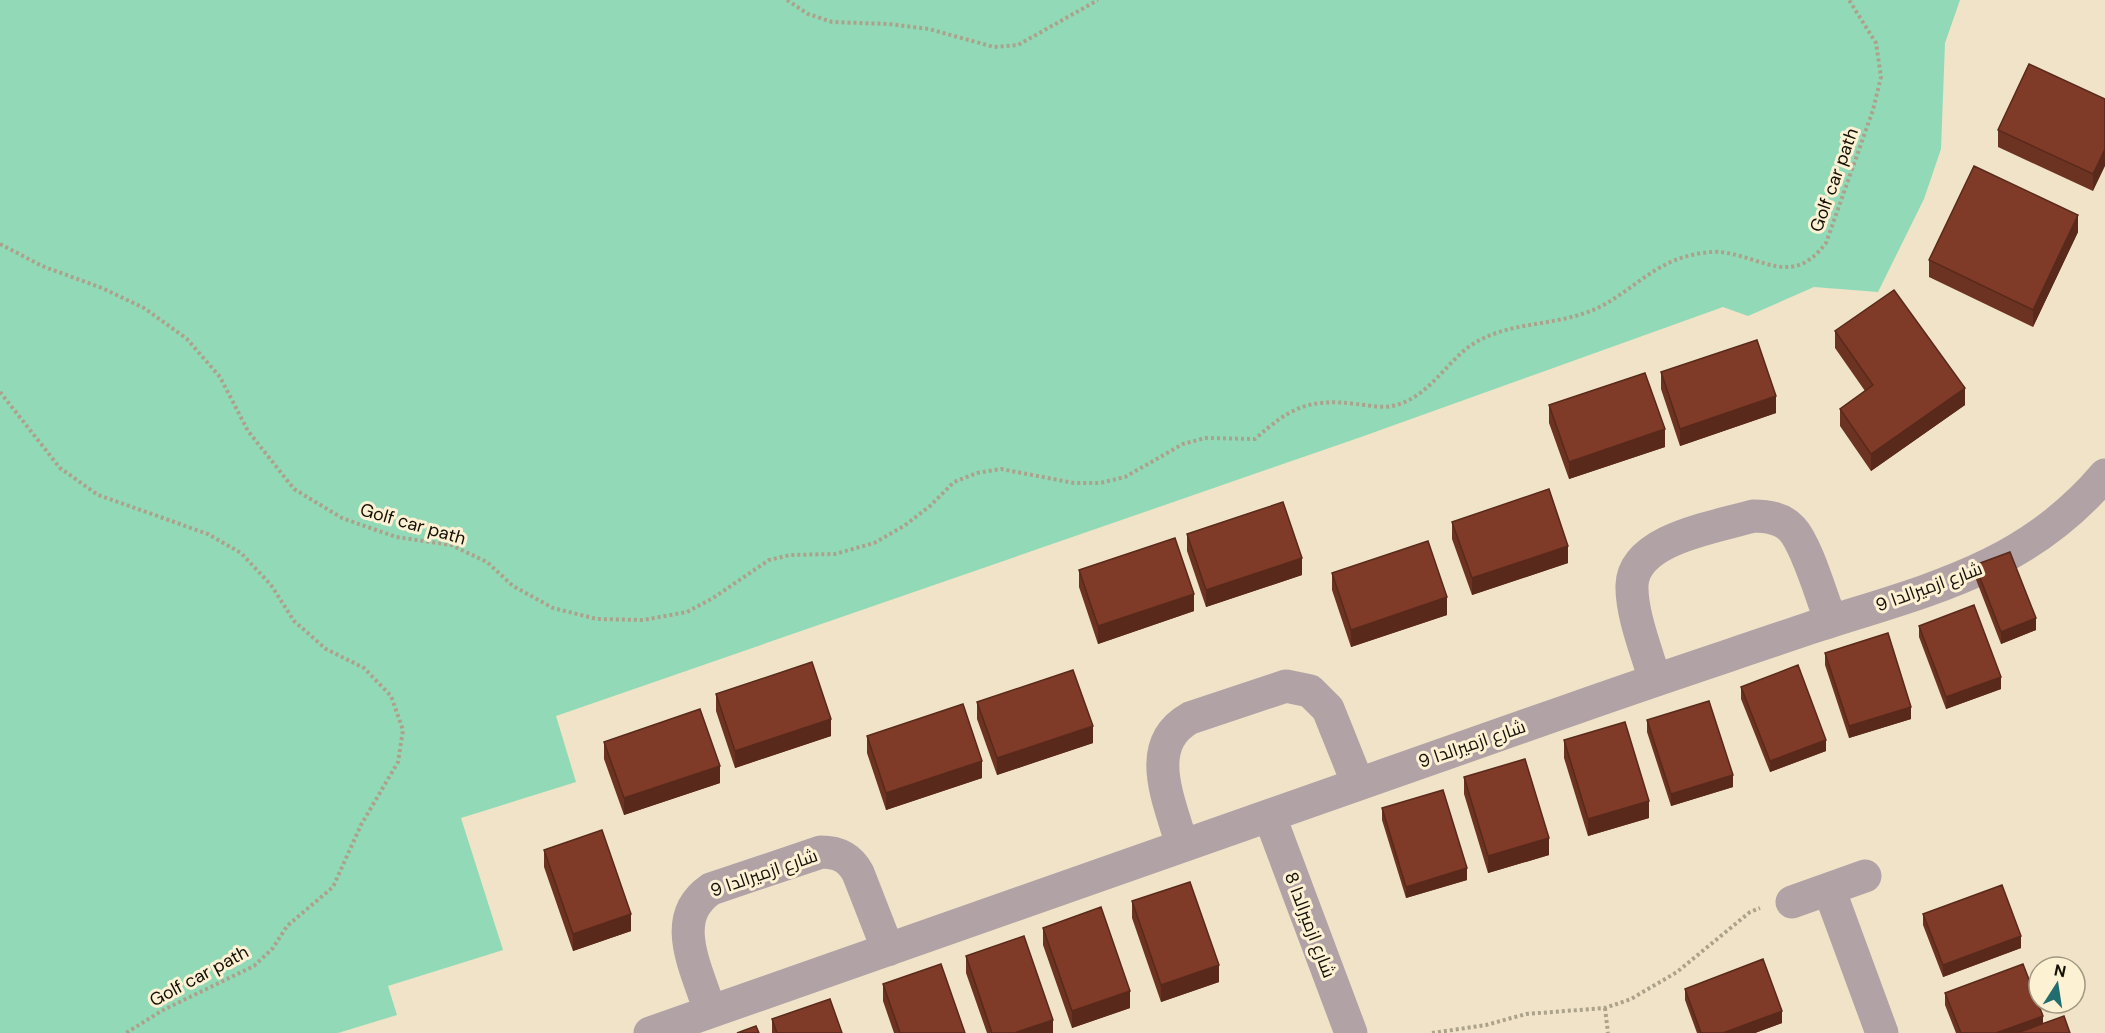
<svg xmlns="http://www.w3.org/2000/svg" width="2105" height="1033" viewBox="0 0 2105 1033" font-family="'DM Sans',Cairo,sans-serif">
  <style>
    .green { fill: #92dab7 }
    .lines { fill: none; stroke-linecap: round; stroke-linejoin: round }
    .path { stroke: #aca28c; stroke-width: 4; stroke-dasharray: 3 3; stroke-linecap: butt }
    .street { stroke: #b1a2a6; stroke-width: 33 }
    .wall { fill: #6d3322 }
    .shaded-wall { fill: #59291b }
    .building { fill: #7f3b27; stroke: #59291b; stroke-width: 1.5 }
    .labels { text-anchor: middle; stroke-width: 6; stroke-linejoin: round; paint-order: stroke }
    .street-label { font-size: 18px; fill: #141006; stroke: #fdf1d4 }
  </style>
  <rect width="100%" height="100%" fill="#f0e3c7"/>
  <path class="green" d="M0 0H1960L1945 43 1941 149 1924 199 1878 292 1814 287 1748 316 1723 307 1361 437 556 716 576 782 461 818 503 950 388 986 397 1015 338 1033H0Z"/>
  <g class="lines">
    <path class="path" d="M787 0 808 14 832 22 889 24 929 29 994 47 1018 45 1098 0
      M0 244 42 266 102 288 144 308 187 339 220 377 248 431 294 489 342 518 396 537 451 545 487 562 513 586 553 608 597 619 643 620 687 612 713 598 769 560 790 555 835 554 874 543 904 526 930 506 954 482 977 473 1001 469 1074 483H1100L1125 477 1183 444 1205 438 1255 439C1290 408 1308 398 1356 404 1369 405 1383 409 1396 405 1428 397 1445 364 1470 346 1503 323 1545 326 1582 314 1620 303 1646 268 1684 257 1694 254 1710 251 1720 252 1764 257 1792 288 1826 243L1873 110 1881 77 1876 43 1849 0
      M0 392 60 468 98 495 208 534 241 553 271 585 294 621 326 649 364 668 391 696 403 730 398 762 361 825 333 887 287 926 273 948 254 966 163 1010 126 1033
      M1605 1008 1608 1033
      M1432 1033 1486 1025 1526 1014 1605 1008 1631 999 1677 972 1750 912 1760 908"/>
    <path class="street" d="M1655 680C1647 653 1631 613 1632 585 1634 538 1717 527 1753 516 1768 516 1782 518 1792 529 1807 545 1822 599 1831 621
      M1270 817 1351 1033
      M1182 846C1171 803 1141 746 1190 718L1286 686 1310 691 1328 709 1358 784
      M1829 889 1882 1033
      M1792 902 1865 876
      M710 1012C698 970 667 919 711 889L821 852C839 852 850 858 858 873L888 950
      M650 1033C954 926 1259 819 1564 712 1645 683 1728 656 1810 628 1923 591 2024 571 2105 475"/>
  </g>
  <path class="wall" d="M2105 99 2093 191 1998 147V130Z
    M2078 232 2033 327 1929 277V260Z
    M1835 331 1965 405 1871 471 1840 426V409L1865 391 1835 348Z
    M1661 372 1776 413 1680 446 1661 389Z
    M1549 405 1665 447 1569 479 1549 423Z
    M1452 522 1568 563 1472 595 1452 539Z
    M1187 534 1302 575 1206 607 1187 551Z
    M1975 565 2036 630 2001 644 1975 577Z
    M1079 570 1194 611 1098 644 1079 587Z
    M1332 573 1447 615 1351 647 1332 590Z
    M1919 626 2001 689 1946 709 1919 637Z
    M1825 653 1911 719 1849 738 1825 665Z
    M1741 687 1826 751 1770 772 1741 699Z
    M716 694 831 736 735 768 716 711Z
    M977 702 1093 743 997 775 977 719Z
    M1647 720 1733 787 1671 806 1647 732Z
    M867 736 982 778 886 810 867 753Z
    M1564 740 1649 818 1588 836 1564 758Z
    M604 742 720 783 624 815 604 759Z
    M1464 777 1549 855 1488 873 1464 794Z
    M1382 808 1467 880 1406 898 1382 820Z
    M544 850 631 931 573 951 544 867Z
    M1132 901 1219 982 1161 1002 1132 918Z
    M1923 914 2021 948 1943 977 1923 925Z
    M1043 928 1130 1008 1072 1028 1043 945Z
    M966 956 1053 1033H987L966 973Z
    M883 984 965 1033H894L883 1001Z
    M1685 989 1782 1023 1755 1033H1697L1685 1000Z
    M1945 993 2043 1023 2070 1033H1956L1945 1005Z
    M772 1019 842 1033H772Z"/>
  <path class="shaded-wall" d="M2105 149V166L2093 191V174Z
    M2078 215V232L2033 327V310Z
    M1965 388V405L1871 471V454Z
    M1776 396V413L1680 446V429Z
    M1665 429V447L1569 479V462Z
    M1568 546V563L1472 595V578Z
    M1302 558V575L1206 607V590Z
    M1194 594V611L1098 644V626Z
    M1447 597V615L1351 647V630Z
    M2036 618V630L2001 644V632Z
    M2001 677V689L1946 709V697Z
    M1911 707V719L1849 738V726Z
    M831 719V736L735 768V751Z
    M1093 726V743L997 775V758Z
    M1826 740V751L1770 772V761Z
    M982 761V778L886 810V793Z
    M720 766V783L624 815V798Z
    M1733 775V787L1671 806V794Z
    M1649 801V818L1588 836V819Z
    M1549 838V855L1488 873V856Z
    M1467 868V880L1406 898V887Z
    M631 914V931L573 951V934Z
    M2021 936V948L1943 977V965Z
    M1219 965V982L1161 1002V985Z
    M1130 991V1008L1072 1028V1011Z
    M1782 1011V1023L1755 1033H1723Z
    M2043 1016V1027L2028 1033H1996Z
    M1053 1020V1033H1014Z"/>
  <path class="building" d="M2029 64 2105 99V149L2093 174 1998 130Z
    M1974 166 2078 215 2033 310 1929 260Z
    M1894 290 1965 388 1871 454 1840 409 1873 385 1835 331Z
    M1757 340 1776 396 1680 429 1661 372Z
    M1645 373 1665 429 1569 462 1549 405Z
    M1549 489 1568 546 1472 578 1452 522Z
    M1283 502 1302 558 1206 590 1187 534Z
    M1175 538 1194 594 1098 626 1079 570Z
    M1428 541 1447 597 1351 630 1332 573Z
    M2010 552 2036 618 2001 632 1975 565Z
    M1974 605 2001 677 1946 697 1919 626Z
    M1888 633 1911 707 1849 726 1825 653Z
    M812 662 831 719 735 751 716 694Z
    M1798 665 1826 740 1770 761 1741 687Z
    M1073 670 1093 726 997 758 977 702Z
    M1709 701 1733 775 1671 794 1647 720Z
    M963 704 982 761 886 793 867 736Z
    M700 709 720 766 624 798 604 742Z
    M1625 722 1649 801 1588 819 1564 740Z
    M1525 759 1549 838 1488 856 1464 777Z
    M1443 790 1467 868 1406 887 1382 808Z
    M602 830 631 914 573 934 544 850Z
    M1190 882 1219 965 1161 985 1132 901Z
    M2002 885 2021 936 1943 965 1923 914Z
    M1101 907 1130 991 1072 1011 1043 928Z
    M1024 936 1053 1020 1014 1033H992L966 956Z
    M1763 959 1782 1011 1723 1033H1701L1685 989Z
    M941 964 965 1033H900L883 984Z
    M2023 964 2043 1016 1996 1033H1961L1945 993Z
    M830 999 842 1033H777L772 1019Z
    M2064 1016 2070 1033H2017Z
    M756 1026 759 1033H737Z"/>
  <g class="labels">
    <g class="street-label">
      <text transform="translate(1834 180) rotate(-70)" y="6">Golf car path</text>
      <text transform="translate(413 524) rotate(16)" y="6">Golf car path</text>
      <text transform="translate(1929 587) rotate(-20)" y="6">شارع ازميرالدا 9</text>
      <text transform="translate(1472 744) rotate(-19)" y="6">شارع ازميرالدا 9</text>
      <text transform="translate(764 873) rotate(-19)" y="6">شارع ازميرالدا 9</text>
      <text transform="translate(1310 925) rotate(69)" y="6">شارع ازميرالدا 8</text>
      <text transform="translate(199 976) rotate(-28)" y="6">Golf car path</text>
    </g>
  </g>
  <g transform="translate(2057 985) rotate(12)"><circle r="28" fill="#fdf1d4" stroke="#a09782" stroke-width="1.5"/>
  <path d="M0-4.5L10 22L0 15L-10 22Z" fill="#216d70"/>
  <text y="-9" font-size="16" font-weight="bold" text-anchor="middle" fill="#141006">N</text>
  </g>
</svg>
